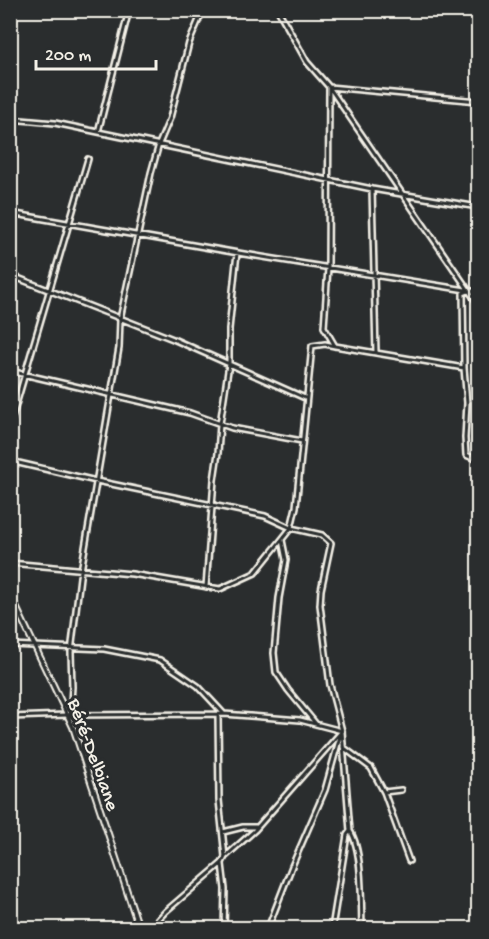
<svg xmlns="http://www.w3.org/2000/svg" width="489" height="939" viewBox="0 0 489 939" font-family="'Gochi Hand',sans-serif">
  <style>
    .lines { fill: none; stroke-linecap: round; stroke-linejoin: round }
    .minor-casing { stroke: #f4f1e8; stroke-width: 8 }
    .tertiary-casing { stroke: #f4f1e8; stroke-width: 8 }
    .minor { stroke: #2a2d2e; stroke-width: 3 }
    .tertiary { stroke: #2a2d2e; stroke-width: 4 }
    .labels { text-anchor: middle; stroke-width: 6; stroke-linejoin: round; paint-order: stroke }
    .street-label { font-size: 20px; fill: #f4f1e8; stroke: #2a2d2e }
  </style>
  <rect width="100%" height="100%" fill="#2a2d2e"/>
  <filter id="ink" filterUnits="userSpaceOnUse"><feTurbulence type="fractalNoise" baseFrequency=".0167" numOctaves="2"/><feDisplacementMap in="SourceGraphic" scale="12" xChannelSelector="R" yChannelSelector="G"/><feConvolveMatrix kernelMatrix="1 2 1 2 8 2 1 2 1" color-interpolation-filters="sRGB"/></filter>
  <g filter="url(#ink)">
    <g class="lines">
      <g class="minor-casing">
        <path id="minor" d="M278 10 307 62 329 87 478 304
          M414 10 478 14
          M10 119 55 123 372 189 478 207
          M98 132 129 10
          M372 189 376 353
          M10 213 244 254 478 292
          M10 275 173 339 305 398
          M468 291 463 293 464 368 467 403 465 438 466 455 478 460
          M335 346 324 327 328 268 329 87 478 101
          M10 371 190 413 232 428 302 441
          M10 425 88 159
          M10 461 92 480 265 516 291 528 255 573 220 589 132 574 10 563
          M282 540 286 560 279 598 274 653 276 672 288 690 316 724
          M206 587 214 480 218 453 220 424 229 364V329L237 253
          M10 645 104 649 160 660 198 686 224 714
          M70 715 224 714 300 720 342 731
          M218 715 219 800 225 857
          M10 717 67 715
          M70 718 72 687 71 652 80 577 119 348 120 319 151 173 159 144 170 118 189 43 203 10
          M343 747 371 768 384 792 409 861
          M384 792 401 790
          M350 831C363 851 361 903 362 928
          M223 832 243 827H256
          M222 864 225 889 224 928
          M150 928 166 911 222 863 225 857 255 830 342 731
          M268 928 292 866 325 790 341 733
          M332 928 347 835 350 831 342 731 330 685 320 605 321 590 331 543 322 535 291 528 296 507 312 346 325 344 335 346 464 368"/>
      </g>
      <g class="tertiary-casing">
        <path id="tertiary" d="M10 594 73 727 139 928"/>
      </g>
      <use href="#minor" class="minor"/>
      <use href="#tertiary" class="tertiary"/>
    </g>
  </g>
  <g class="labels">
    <g class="street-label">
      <text transform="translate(95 754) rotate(70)" y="7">Béré-Delbiane</text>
    </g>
  </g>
  <rect width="489" height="939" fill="none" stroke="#2a2d2e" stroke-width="36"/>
  <rect x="18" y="18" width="453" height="903" fill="none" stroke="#f4f1e8" stroke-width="2" filter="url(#ink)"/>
  <path d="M36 60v9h120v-9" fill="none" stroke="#f4f1e8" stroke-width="3"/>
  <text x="45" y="60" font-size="18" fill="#f4f1e8" stroke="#2a2d2e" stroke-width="4.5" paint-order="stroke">200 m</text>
</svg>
